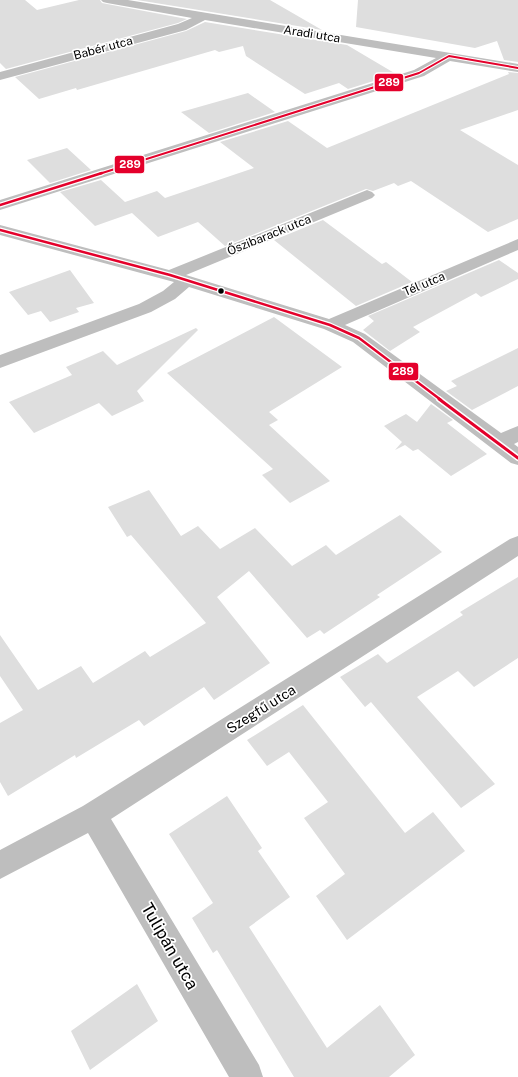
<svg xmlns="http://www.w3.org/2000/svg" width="518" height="1077" viewBox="0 0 518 1077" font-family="'Public Sans',sans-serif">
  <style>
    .building { fill: #dedede }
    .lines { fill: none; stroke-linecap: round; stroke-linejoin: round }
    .minor { fill: #bebebe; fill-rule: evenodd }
    .bus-1-far2-casing { stroke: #fff; stroke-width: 4 }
    .bus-1-far1-casing { stroke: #fff; stroke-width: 5 }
    .bus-1-casing { stroke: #fff; stroke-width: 6 }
    .bus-1-far2 { stroke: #e4002b; stroke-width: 2 }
    .bus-1-far1 { stroke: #e4002b; stroke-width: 2.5 }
    .bus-1 { stroke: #e4002b; stroke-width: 3 }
    .bus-dot { fill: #000; stroke: #fff; stroke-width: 1.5 }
    .labels { text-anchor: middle; stroke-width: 3.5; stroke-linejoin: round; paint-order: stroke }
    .far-street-label { font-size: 12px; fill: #000; stroke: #fff }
    .street-label { font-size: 14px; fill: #000; stroke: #fff }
    .near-street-label { font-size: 17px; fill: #000; stroke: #fff }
    .line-badge { stroke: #fff; stroke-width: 1.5 }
    .badge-label { font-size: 11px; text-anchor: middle; font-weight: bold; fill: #fff }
  </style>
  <rect width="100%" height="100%" fill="#fff"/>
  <path class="building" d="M0 0H25L37 10 79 0H100L102 3 107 4 187 19 178 23 6 69 0 63Z
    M137 0H270L322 30Z
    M358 0H518V62L504 60 497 41 475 48 356 27Z
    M205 22 347 45 396 74 348 89 339 83 305 94 246 56 243 46 219 52 215 50 77 90 76 88 39 99 15 77 186 31Z
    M508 72 518 73V110L460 130 518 165V219L488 232 411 181 398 186 394 183 373 191 366 189 225 246 198 222 158 237 132 213 95 226 60 192 101 180 125 202 157 191 165 198 254 168 220 142 288 121 327 148 509 74Z
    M248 93 275 112 209 133 181 112Z
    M67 148 91 170 50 183 27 160Z
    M323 220 382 264 386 262 412 282 356 306 274 240Z
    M499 260 518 273V279L481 297 476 293 413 327 420 332 390 351 363 330 374 321 368 316Z
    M70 270 94 303 76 308 79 312 50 322 41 311 28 315 9 292Z
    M274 317 342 367 269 412 278 420 269 425 330 481 290 503 262 475 273 469 167 373Z
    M196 328 198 330 137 391 144 401 112 416 99 403 34 433 9 402 72 375 66 367 103 351 117 365Z
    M518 348V386L472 410 446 391 457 386 451 381Z
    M431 404 453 420 447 423 487 454 451 476 418 449 413 451 405 445 395 450 402 442 384 426 406 414 417 422Z
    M149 490 181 536 198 526 220 549 255 528 292 566 326 545 336 555 400 515 442 552 377 595 380 597 324 634 320 630 307 638 249 571 217 597 270 663 214 700 204 687 144 726 139 720 76 758 75 755 8 796 0 782V723L23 710 0 676V635L38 690 81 666 93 683 145 651 150 657 206 623 131 535 127 537 108 507Z
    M518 577V658L474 687 458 671 417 697 495 784 461 808 371 702 365 707 340 677 378 654 387 663 463 615 460 612Z
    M303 705 405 833 433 812 465 851 347 940 316 896 345 874 304 818 328 802 289 752 267 766 247 740Z
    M227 796 262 848 258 851 290 897 249 927 327 1048 380 1005 415 1055 389 1077H294L217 950 213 953 192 918 213 903 169 834Z
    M137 984 158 1021 90 1070 71 1031Z"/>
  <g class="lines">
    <path class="minor" d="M101 0H128L518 64V72L450 61 424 76 0 210V200L414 70 436 58 205 20 186 30 0 80V72L178 24 192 18 107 3 103 2Z
      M367 190 372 192 375 195 372 198 186 275 329 319 518 239V250L345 325 365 334 501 433 518 426V442L514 444 518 447V465L511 463 353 342 324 329 189 287 175 299 151 312 0 368V355L139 304 163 291 174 282 0 235V225L169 270Z
      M518 536V556L111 819 259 1065 263 1077H229L88 833 0 879V850L83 806 510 539Z"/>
    <g class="bus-1-far2-casing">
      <path id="bus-1-far2" d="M99 174 419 73 449 56 518 68"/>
    </g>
    <g class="bus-1-far1-casing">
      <path id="bus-1-far1" d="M0 205 102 173
        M0 230 170 275 330 325 359 338 441 400"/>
    </g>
    <g class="bus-1-casing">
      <path id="bus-1" d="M439 399 518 458"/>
    </g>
    <use href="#bus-1-far2" class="bus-1-far2"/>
    <use href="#bus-1-far1" class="bus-1-far1"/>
    <use href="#bus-1" class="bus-1"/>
  </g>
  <circle class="bus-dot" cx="221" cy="291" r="3.5"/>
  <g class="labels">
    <g class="far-street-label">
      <text transform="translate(312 34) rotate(9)" y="4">Aradi utca</text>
      <text transform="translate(103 48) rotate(-15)" y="4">Babér utca</text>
      <text transform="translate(269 235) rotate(-22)" y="4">Őszibarack utca</text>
      <text transform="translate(424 284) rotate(-23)" y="4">Tél utca</text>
    </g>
    <g class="street-label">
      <text transform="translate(261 709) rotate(-32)" y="5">Szegfű utca</text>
    </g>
    <g class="near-street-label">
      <text transform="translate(170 946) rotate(60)" y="6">Tulipán utca</text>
    </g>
  </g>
  <g class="line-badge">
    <rect x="374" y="73" width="30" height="19" rx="4" fill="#e4002b"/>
    <rect x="114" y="155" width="31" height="19" rx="4" fill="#e4002b"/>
    <rect x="388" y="362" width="31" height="19" rx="4" fill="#e4002b"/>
  </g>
  <g class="badge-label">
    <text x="389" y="86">289</text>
    <text x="130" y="168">289</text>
    <text x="403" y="375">289</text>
  </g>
</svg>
